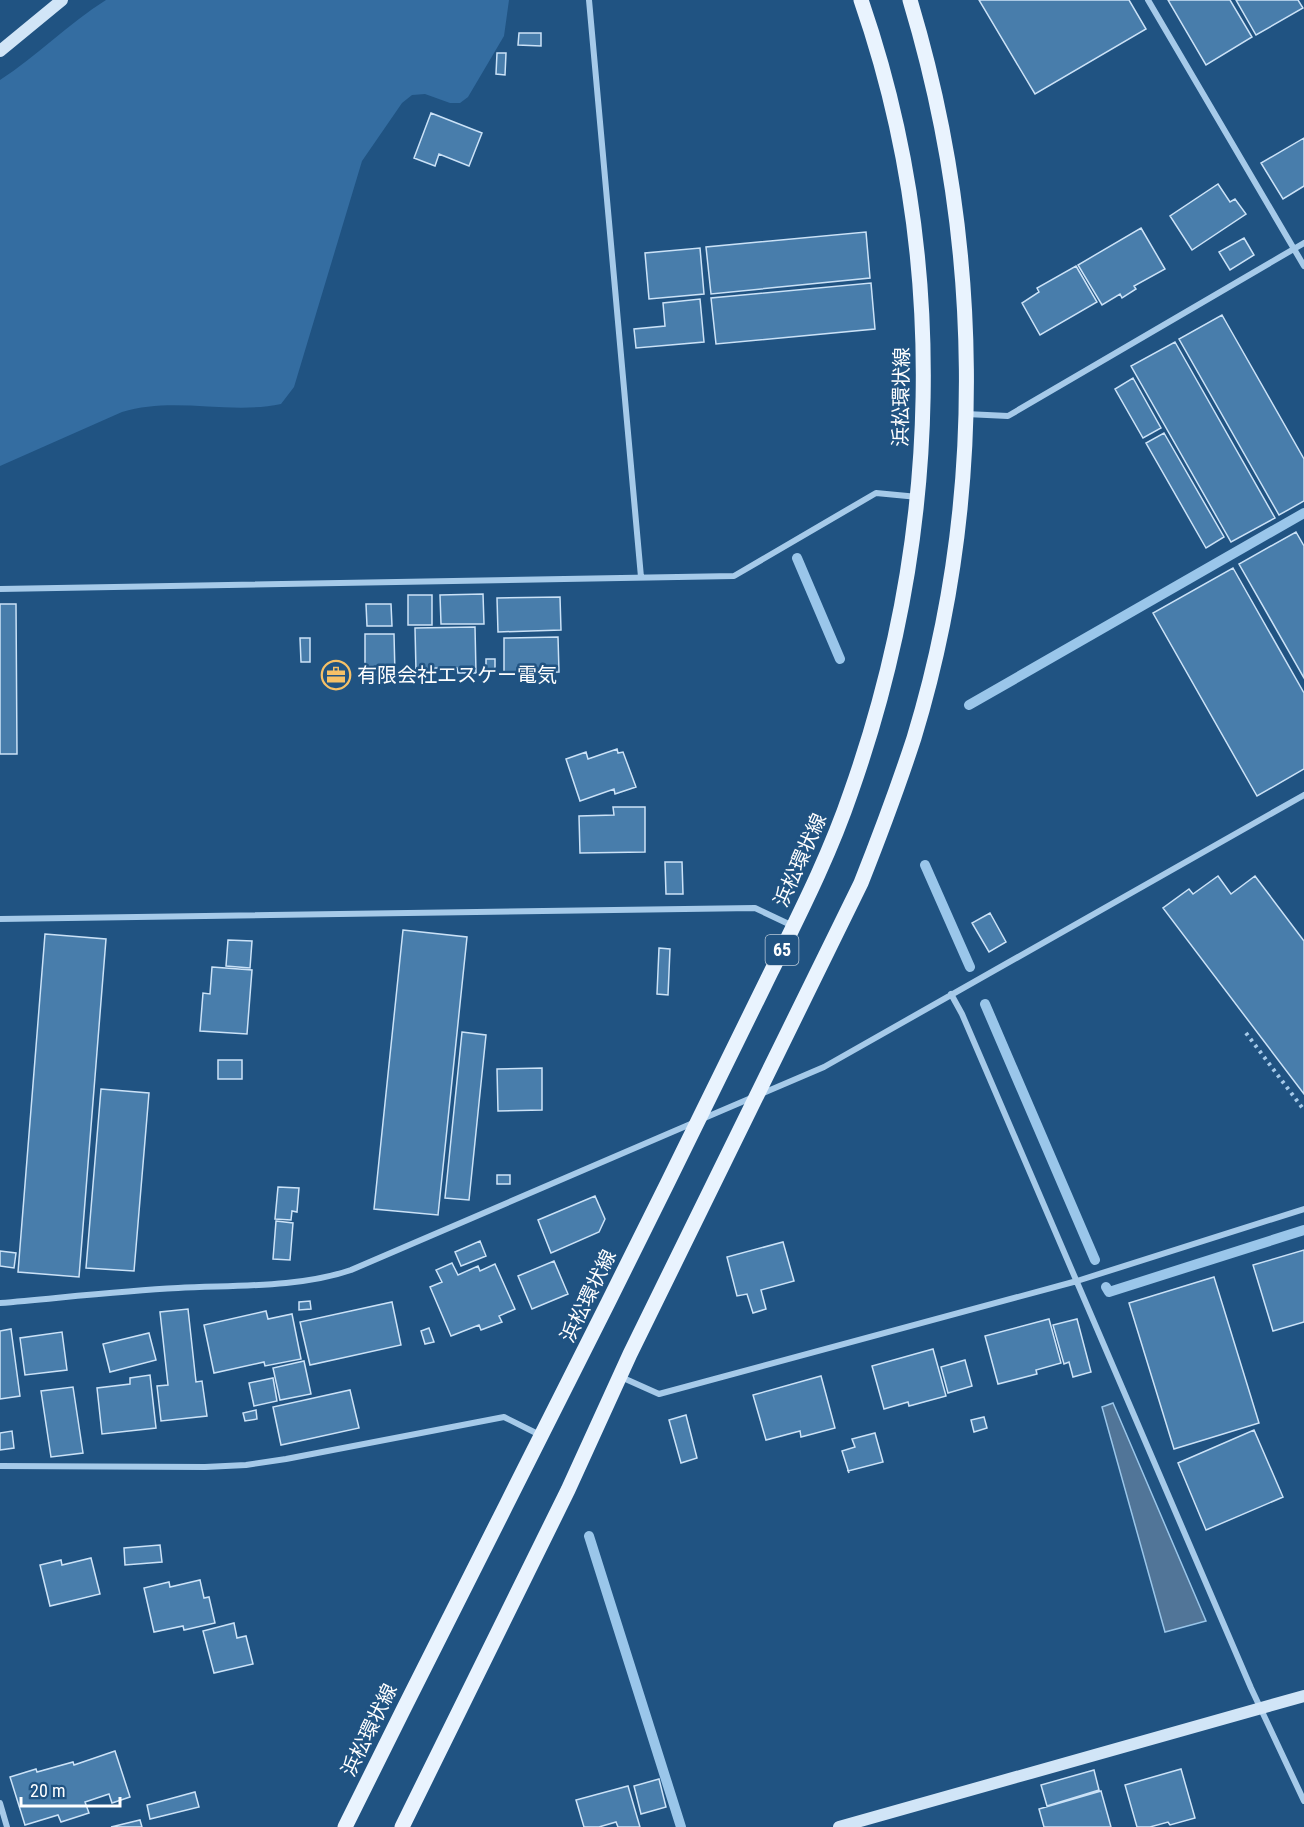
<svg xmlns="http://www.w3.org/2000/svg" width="1304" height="1827" viewBox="0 0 1304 1827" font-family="'Roboto Condensed','Noto Sans JP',sans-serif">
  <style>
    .green { fill: #346da1 }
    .water { fill: #517598; stroke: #9ac6ea; stroke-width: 1.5 }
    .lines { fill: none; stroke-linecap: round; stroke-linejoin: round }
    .stream { stroke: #9ac6ea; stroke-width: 10 }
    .building { fill: #487dab; stroke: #cbe2f7; stroke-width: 1.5 }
    .path { stroke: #a6cae9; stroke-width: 4; stroke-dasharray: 3 4.5; stroke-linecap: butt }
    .street { stroke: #a6cae9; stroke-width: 6 }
    .secondary { stroke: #d1e5f7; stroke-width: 12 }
    .primary { stroke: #e9f3fe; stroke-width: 15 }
    .labels { text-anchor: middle; stroke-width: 5; stroke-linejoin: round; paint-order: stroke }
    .shield { fill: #205382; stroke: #bccbda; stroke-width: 1.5 }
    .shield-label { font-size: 18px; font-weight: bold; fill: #fff }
    .street-label { font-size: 20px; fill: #fff; stroke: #205382 }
    .poi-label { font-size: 20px; fill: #fff; stroke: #205382; text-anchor: start }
  </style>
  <rect width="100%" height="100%" fill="#205382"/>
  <path class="green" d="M106 0H509L504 36 468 97 460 103H450L425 94 412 95 402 103 362 161 294 387 281 404C229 415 174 396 122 412L0 466V80C37 56 68 24 106 0Z"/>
  <path class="water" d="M1113 1403 1206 1621 1165 1632 1102 1407Z"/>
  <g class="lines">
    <path class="stream" d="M797 558 840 659
      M969 705 1304 513
      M925 865 970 967
      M985 1004 1095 1260
      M1106 1287 1109 1292 1304 1230
      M589 1536 681 1827"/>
  </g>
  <path class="building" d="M979 0H1129L1146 29 1035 94Z
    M1168 0H1230L1252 37 1206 65Z
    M1236 0H1298L1303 8 1256 35Z
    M519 33H541V46L518 45Z
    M497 53H506L505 75 496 74Z
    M431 113 482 133 469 166 439 154 435 166 414 158Z
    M1304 138V186L1283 199 1261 163Z
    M1218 184 1230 202 1235 199 1246 214 1192 250 1170 216Z
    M1141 228 1165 269 1134 286 1136 289 1122 298 1120 294 1102 305 1078 265Z
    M866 232 870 278 711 294 706 247Z
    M1244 238 1254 255 1230 270 1219 252Z
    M700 248 704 294 649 299 645 253Z
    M1076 266 1097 302 1040 335 1022 303 1039 292 1037 288Z
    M871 283 875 329 716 344 711 298Z
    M700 299 704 342 636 348 634 329 665 326 663 303Z
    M1222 315 1304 459V501L1279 515 1179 339Z
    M1175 342 1275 518 1231 542 1131 366Z
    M1133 378 1161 428 1143 438 1115 389Z
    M1164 433 1224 537 1206 548 1146 443Z
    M1296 532 1304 546V678L1239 564Z
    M1233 568 1304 693V769L1257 796 1153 613Z
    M483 594 484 624H441L440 595Z
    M408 595H432V625H408Z
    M560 597 561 630 498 632 497 598Z
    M0 604H16L17 754H0Z
    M366 604H391L392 626H367Z
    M475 627 476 673H458L457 668H434V671H416L415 628Z
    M365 634H394L395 675H373V666H365Z
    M558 637 559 672 504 673V638Z
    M300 638H310V662H301Z
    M486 659H495V671H486Z
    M324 671H348V680H324Z
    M617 749 618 753 623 752 636 787 615 794 614 789 580 801 566 759 586 752 588 759Z
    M613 807H645V852L580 853 579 816 614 815Z
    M665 862H682L683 894H666Z
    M1218 876 1231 894 1255 876 1304 941V1094L1163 908 1189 889 1193 894Z
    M990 913 1006 942 989 952 972 923Z
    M403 930 467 937 438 1215 374 1209Z
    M45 934 106 939 79 1277 18 1272Z
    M228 940 252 941 250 968 226 966Z
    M659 948 670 949 668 995 657 994Z
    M212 967 252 970 247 1034 200 1031 203 993 210 994Z
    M462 1032 486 1035 469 1200 445 1198Z
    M218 1060H242V1079H218Z
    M542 1068V1110L498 1111 497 1069Z
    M101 1089 149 1093 134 1271 86 1268Z
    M497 1175H510V1184H497Z
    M278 1187 299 1188 297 1212 292 1211 291 1220 275 1219Z
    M595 1196 605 1219 599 1232 551 1253 538 1220Z
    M276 1221 293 1223 290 1260 273 1259Z
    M480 1241 486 1256 461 1266 455 1252Z
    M783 1242 794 1281 761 1290 766 1309 753 1313 747 1294 737 1296 727 1257Z
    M1304 1250V1322L1273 1331 1253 1265Z
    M0 1251 16 1253 14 1268 0 1266Z
    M554 1261 568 1294 532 1309 518 1276Z
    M452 1263 458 1275 478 1266 480 1271 495 1264 515 1309 499 1316 502 1322 481 1330 479 1325 451 1336 430 1287 442 1282 436 1270Z
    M1214 1277 1259 1423 1174 1449 1129 1303Z
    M310 1301 311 1309 299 1310V1302Z
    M392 1302 401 1345 310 1365 300 1322Z
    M188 1309 196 1382 202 1381 207 1416 161 1421 157 1386 168 1385 160 1312Z
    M266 1311 268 1319 292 1314 301 1359 265 1366 264 1362 214 1373 204 1325Z
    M1049 1319 1061 1363 1036 1370 1037 1374 998 1384 985 1336Z
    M1077 1319 1091 1372 1073 1377 1069 1362 1064 1364 1053 1325Z
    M429 1328 434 1342 425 1344 421 1331Z
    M11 1329 20 1396 0 1399V1331Z
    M62 1332 67 1370 25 1375 20 1338Z
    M149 1333 156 1360 110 1372 103 1344Z
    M933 1349 946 1396 909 1406 908 1402 884 1409 872 1366Z
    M965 1360 972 1386 948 1393 941 1367Z
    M304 1361 311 1394 280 1400 273 1368Z
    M150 1375 156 1428 102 1434 97 1388 130 1384V1378Z
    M821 1376 835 1428 801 1437 800 1431 766 1440 753 1395Z
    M273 1378 277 1401 254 1406 249 1383Z
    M73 1387 83 1453 51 1457 41 1391Z
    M350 1390 359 1428 281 1445 273 1407Z
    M256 1410 257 1419 245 1421 243 1413Z
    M686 1415 697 1458 681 1463 669 1420Z
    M984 1417 987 1428 974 1432 971 1420Z
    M1254 1430 1283 1497 1206 1530 1178 1463Z
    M12 1431 14 1448 0 1450V1433Z
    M875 1433 883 1462 848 1471 849 1473 842 1451 855 1447 852 1439Z
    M160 1545 162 1562 125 1565 124 1548Z
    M91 1558 100 1594 50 1606 40 1565 61 1560 62 1565Z
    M200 1580 204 1598 209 1597 215 1623 184 1630 183 1626 154 1632 144 1588 169 1582 170 1587Z
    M234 1623 237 1638 246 1636 253 1664 214 1673 203 1631Z
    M115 1751 130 1797 112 1803 109 1794 85 1802 89 1813 61 1822 58 1815 25 1825 10 1777 36 1769 37 1772 73 1762 74 1765Z
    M1181 1769 1195 1818 1170 1825 1168 1822 1150 1827H1137L1125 1785Z
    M1094 1770 1099 1790 1047 1806 1041 1785Z
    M659 1779 666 1807 641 1814 634 1786Z
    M628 1786 640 1827H618L616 1822 599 1827H584L576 1800Z
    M1101 1791 1111 1827H1044L1039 1809Z
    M195 1792 199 1807 150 1819 147 1805Z
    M140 1820 142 1827H111Z"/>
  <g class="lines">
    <path class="path" d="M1246 1033 1304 1110"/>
    <path class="street" d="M589 0 641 577
      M1148 0 1304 266
      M966 414 1008 416 1304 243
      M0 589 734 576 876 493 918 497
      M0 919 755 908 793 926
      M951 994 962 1014 1251 1688 1304 1801
      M702 1119 824 1067 1304 795
      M0 1303C59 1298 119 1291 178 1288 234 1285 299 1288 351 1270L693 1123
      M621 1377 659 1394 1077 1281 1304 1209
      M0 1466 205 1467 246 1465 286 1459 504 1417 540 1435
      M0 1803 7 1827"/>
    <path class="secondary" d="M0 51 62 0
      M839 1827 1304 1696"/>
    <path class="primary" d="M345 1827C451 1612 561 1399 667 1184 702 1113 736 1043 771 972 800 913 830 854 851 792 941 537 950 257 861 0
      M402 1827 568 1490 630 1354 861 883C880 835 898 787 914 738 987 499 982 239 910 0"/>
  </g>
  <defs>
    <g id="office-ring" transform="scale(1.5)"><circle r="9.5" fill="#205382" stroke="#f6c167" stroke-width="1.5"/><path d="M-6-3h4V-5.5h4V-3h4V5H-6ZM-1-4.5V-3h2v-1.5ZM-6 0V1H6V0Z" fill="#f6c167"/></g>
  </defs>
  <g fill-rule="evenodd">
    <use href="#office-ring" x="336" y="675"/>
  </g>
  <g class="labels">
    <rect class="shield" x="765.5" y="935" width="33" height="30" rx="4.5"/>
    <g class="shield-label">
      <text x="782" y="956">65</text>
    </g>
    <g class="street-label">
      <text transform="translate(901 397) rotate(-89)" y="7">浜松環状線</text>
      <text transform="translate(800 860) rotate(-66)" y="7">浜松環状線</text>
      <text transform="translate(588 1296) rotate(-64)" y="7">浜松環状線</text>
      <text transform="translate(369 1730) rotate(-64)" y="7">浜松環状線</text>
    </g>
    <g class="poi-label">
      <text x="357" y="682">有限会社エスケー電気</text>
    </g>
  </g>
  <path d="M21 1797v9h99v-9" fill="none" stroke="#ffffff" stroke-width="3"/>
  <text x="30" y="1797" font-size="18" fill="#ffffff" stroke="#205382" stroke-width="4.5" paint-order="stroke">20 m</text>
</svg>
